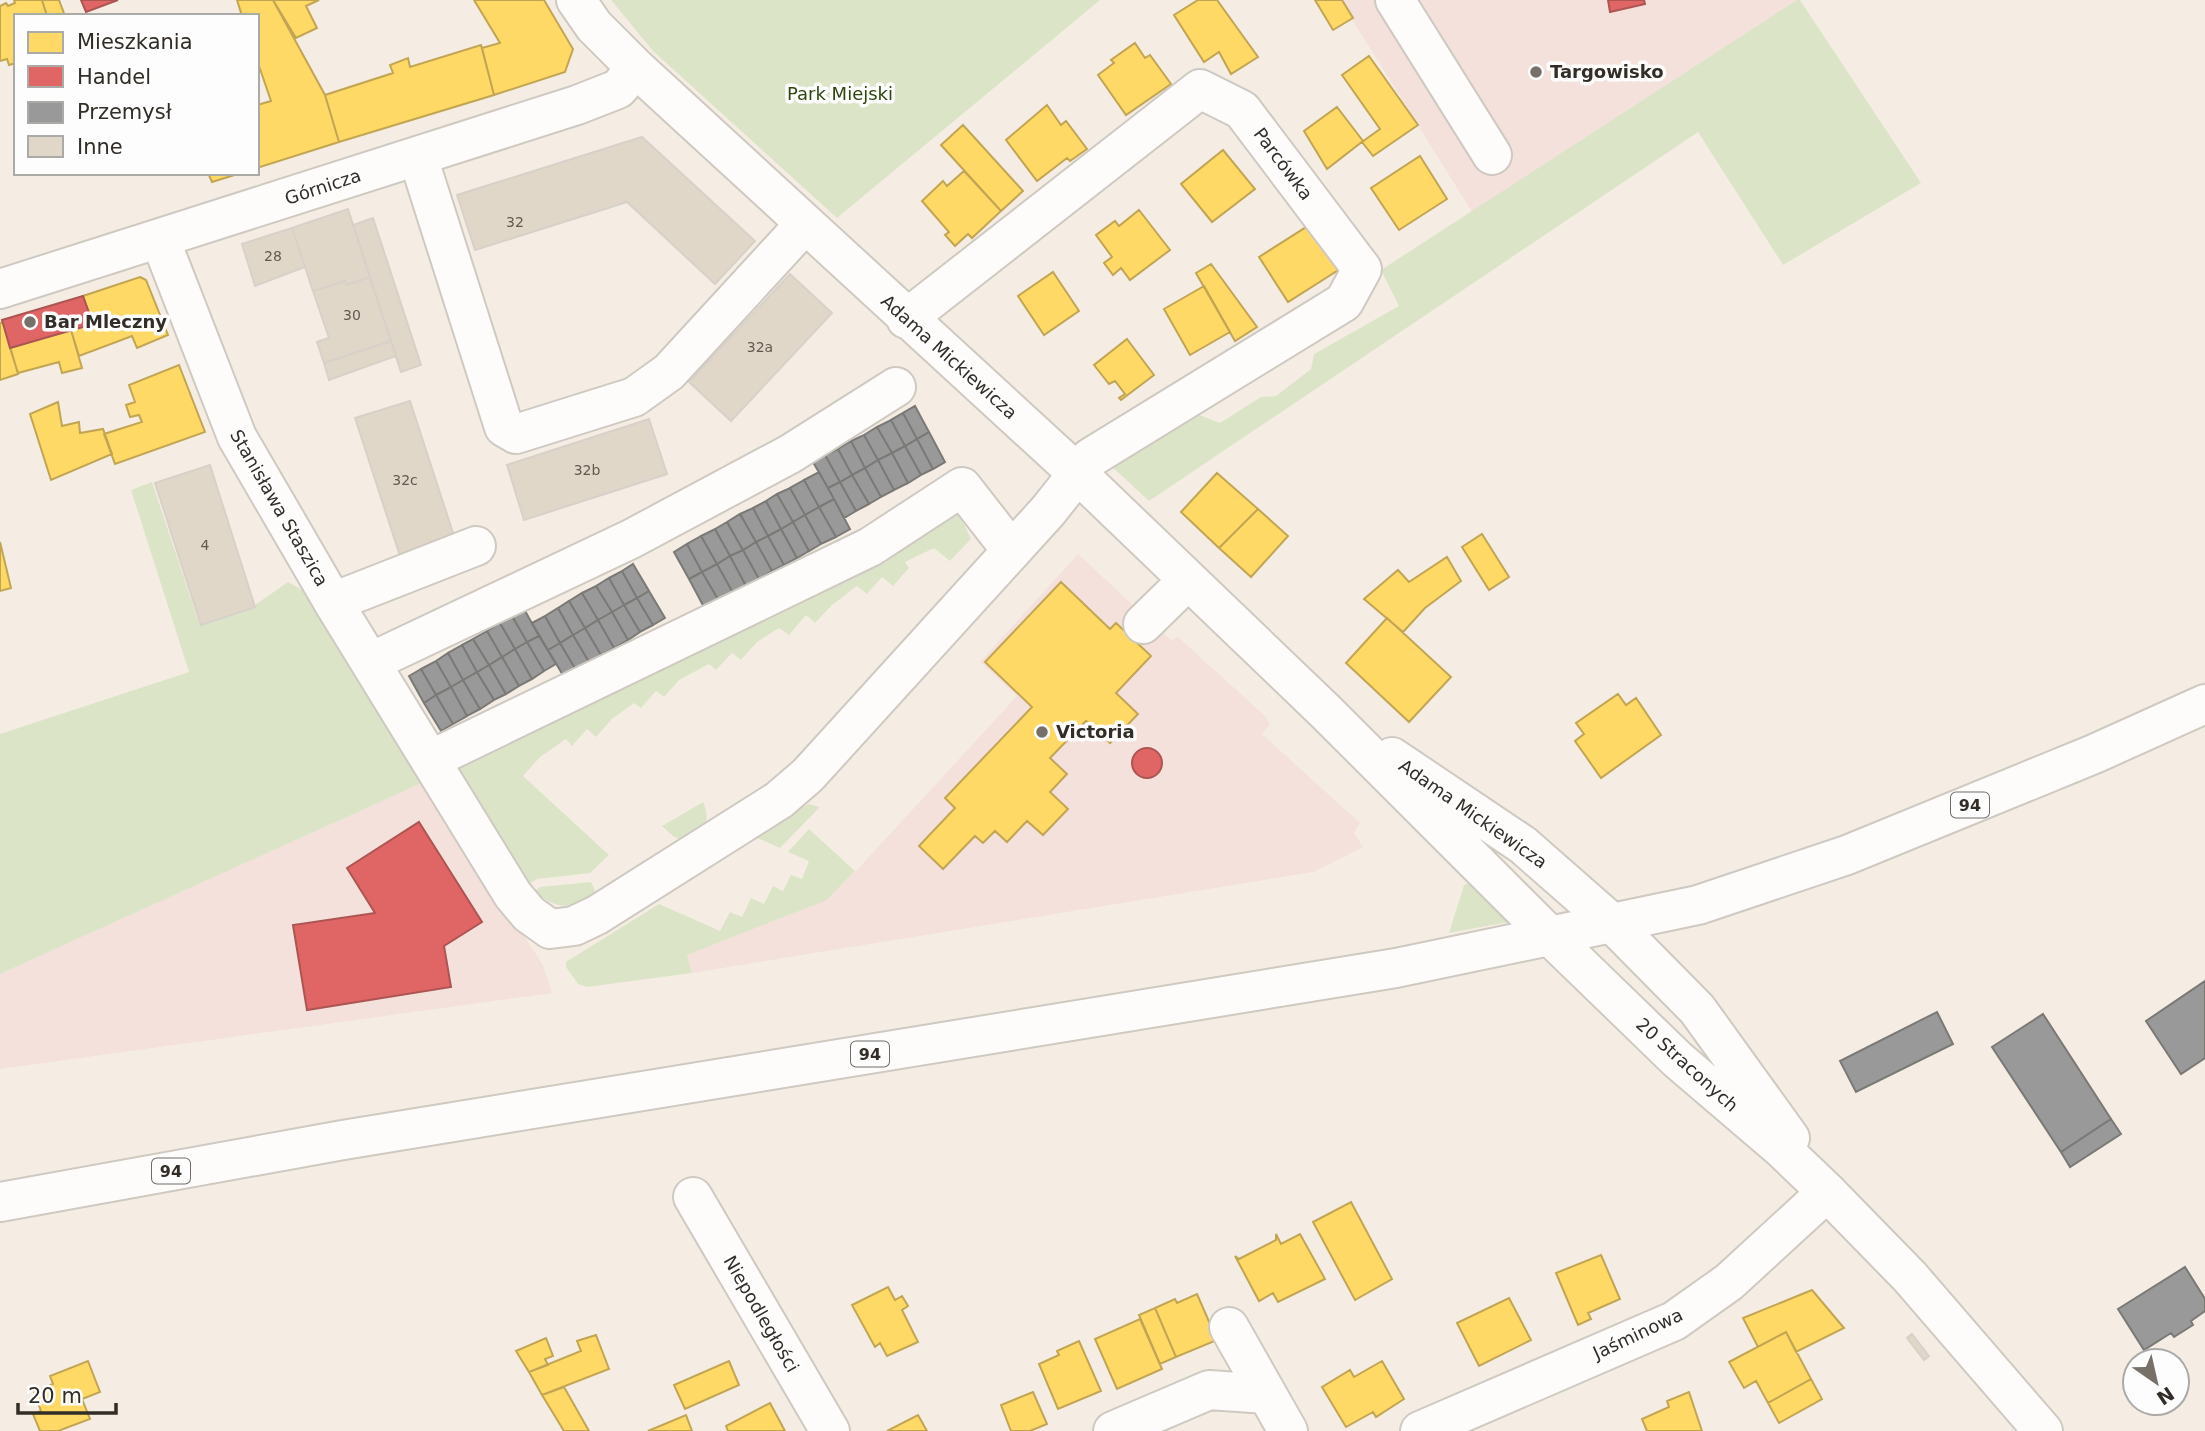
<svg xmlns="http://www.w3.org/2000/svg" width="2205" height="1431" viewBox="0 0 2205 1431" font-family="'DejaVu Sans',sans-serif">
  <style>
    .commercial { fill: #f4e1db }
    .green { fill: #dce4c8 }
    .homes { fill: #ffd966; stroke: #c2a553; stroke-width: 2 }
    .shops { fill: #e06666; stroke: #ac5553; stroke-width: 2 }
    .industry { fill: #999; stroke: #7a7976; stroke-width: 2 }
    .building { fill: #e1d7c8; stroke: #d7d1c9; stroke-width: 2 }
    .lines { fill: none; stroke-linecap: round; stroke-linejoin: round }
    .minor-casing { stroke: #cec9c1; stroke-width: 42 }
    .major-casing { stroke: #cec9c1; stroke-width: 42 }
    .minor { stroke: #fefcfb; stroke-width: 38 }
    .major { stroke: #fefcfb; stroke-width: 38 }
    .poi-dot { fill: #767068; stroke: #fdfdfd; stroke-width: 2.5 }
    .labels { text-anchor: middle; stroke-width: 7; stroke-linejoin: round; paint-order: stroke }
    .number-label { font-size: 14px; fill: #605950 }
    .shield { fill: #fdfdfd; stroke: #6f6b66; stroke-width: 2 }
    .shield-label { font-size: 16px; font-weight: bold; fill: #322d26 }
    .poi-label { font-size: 18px; font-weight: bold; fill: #322d26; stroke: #fdfdfd; text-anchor: start }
    .park-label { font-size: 18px; fill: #2e460d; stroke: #fdfdfd }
    .street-label { font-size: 18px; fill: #322d26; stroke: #fdfdfd }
  </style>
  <rect width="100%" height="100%" fill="#f5ede3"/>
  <path class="commercial" d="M1340 0H1797L1472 212Z
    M1078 554 1172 641 1177 636 1265 716 1270 724 1262 734 1360 823 1354 833 1363 847 1313 872 692 973 687 955 827 900 856 871 1017 696 980 662Z
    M424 782 543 965 552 993 0 1069V974Z"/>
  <path class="green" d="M611 0H1100L837 218 653 51Z
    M1797 0H1800L1921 183 1783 265 1698 132 1149 501 1108 463 1194 413 1220 423 1261 397 1276 396 1311 369 1314 354 1399 306 1381 270Z
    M152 482 199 623 255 605 288 582 306 592 424 782 0 974V734L189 672 131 490Z
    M956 507 971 539 950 561 934 548 905 562 909 568 893 586 882 577 867 594 857 586 832 605 815 623 806 615 789 635 779 628 757 642 741 660 732 653 716 670 709 664 679 680 664 697 656 691 641 708 634 703 612 719 596 737 587 729 572 746 566 739 540 757 523 776 609 855 590 873 537 879 529 884 456 767Z
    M703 802C714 823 698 850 675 837 671 835 666 829 662 826Z
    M808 804 820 807 780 848 755 837Z
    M809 829 855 871 827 900 687 955 692 973 587 987 578 984 566 967V962L659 904 720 931 730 912 742 917 751 898 764 904 773 886 783 891 791 875 802 879 809 861 788 852Z
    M591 882 598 897C573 907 556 912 535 891L540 887Z
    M1474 882 1514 921 1449 933 1464 885Z"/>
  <path class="homes" d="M14 0H42L47 16H16V63L9 65 7 59 0 61V6L6 3 8 6 15 3Z
    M42 0H59L65 16H47Z
    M237 0H273L325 95 339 142 257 168V105L271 101 257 60V16H242Z
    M273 0H319L306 6 317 28 296 38Z
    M474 0H544L573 49 565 72 494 95 482 48 500 43Z
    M1198 0H1217L1258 57 1231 74 1219 52 1204 62 1174 15Z
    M1315 0H1342L1353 18 1333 30Z
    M1135 43 1145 58 1150 55 1171 84 1126 115 1098 75 1114 63 1111 60Z
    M481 45 494 95 339 142 325 95 393 73 390 65 408 58 410 67Z
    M1369 56 1418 125 1373 156 1362 142 1380 129 1342 75Z
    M1047 105 1061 125 1066 121 1087 149 1070 161 1067 158 1037 181 1006 140Z
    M1337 107 1363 141 1327 169 1304 131Z
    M963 125 1023 191 1001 211 941 145Z
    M1223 150 1255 189 1212 222 1181 184Z
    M1420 156 1447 199 1399 230 1371 188Z
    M964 171 1001 211 972 238 968 234 955 246 945 235 949 232 922 201 943 181 947 186Z
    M208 173H241L212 182Z
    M1139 210 1170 250 1130 280 1121 268 1113 275 1104 263 1112 257 1096 235 1115 221 1119 226Z
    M1311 224 1340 269 1288 302 1259 257Z
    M1211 264 1257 327 1235 341 1196 273Z
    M1053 272 1079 311 1044 335 1018 296Z
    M140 277 146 280 168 335 137 348 132 336 79 356 71 330 93 324 83 296Z
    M1204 286 1230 332 1190 355 1164 309Z
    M3 322 18 374 0 380V323Z
    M71 330 82 368 62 373 59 362 18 373 10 348Z
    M1127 339 1154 375 1121 400 1119 398 1125 394 1115 381 1109 384 1094 365Z
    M179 365 205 432 115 464 104 434 142 422 139 415 130 417 126 405 135 402 129 385Z
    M58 402 62 426 79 422 80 433 103 429 112 454 51 480 30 414Z
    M1217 473 1258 509 1219 548 1181 512Z
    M1258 509 1288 536 1251 577 1219 548Z
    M1482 534 1509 577 1489 590 1462 547Z
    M0 542 11 588 0 591Z
    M1447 557 1461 581 1425 608 1403 632 1364 599 1398 570 1409 582Z
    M1061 582 1110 629 1116 623 1151 656 1116 693 1138 714 1110 743 1086 721 1050 758 1067 774 1050 792 1068 809 1043 835 1027 821 1007 842 995 831 983 843 975 836 943 869 919 846 955 808 945 798 1032 707 985 662Z
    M1387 618 1451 677 1409 722 1346 663Z
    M1618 694 1626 705 1636 698 1661 735 1601 778 1575 741 1584 734 1576 723Z
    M1351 1202 1392 1279 1355 1300 1313 1222Z
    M1276 1234 1281 1244 1300 1234 1325 1279 1278 1302 1273 1293 1259 1301 1235 1256 1239 1259 1276 1240Z
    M1601 1255 1620 1299 1588 1313 1591 1319 1578 1325 1556 1273Z
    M888 1287 895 1300 902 1296 908 1306 902 1310 918 1342 887 1356 880 1343 875 1347 852 1305Z
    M1812 1290 1844 1328 1796 1352 1786 1332 1758 1347 1743 1318Z
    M1197 1294 1217 1340 1176 1357 1155 1308 1175 1299 1177 1303Z
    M1509 1298 1531 1340 1479 1366 1457 1323Z
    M1155 1308 1176 1357 1160 1364 1139 1315Z
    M1140 1319 1162 1369 1117 1389 1095 1339Z
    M1786 1332 1811 1379 1768 1403 1756 1381 1744 1388 1729 1362Z
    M596 1335 609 1369 542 1395 529 1372 581 1351 577 1341Z
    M546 1338 553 1356 545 1359 548 1365 529 1372 516 1351Z
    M1079 1341 1101 1391 1058 1409 1039 1364 1059 1355 1057 1351Z
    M88 1361 100 1392 82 1399 90 1419 58 1431H40L33 1414 41 1411 34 1392 53 1384 50 1376Z
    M729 1361 739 1385 685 1409 674 1385Z
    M1382 1361 1404 1399 1376 1417 1373 1412 1346 1427 1322 1387 1350 1370 1354 1377Z
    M1811 1379 1822 1399 1779 1423 1768 1403Z
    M564 1387 589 1431H564L542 1395Z
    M1033 1392 1047 1424 1030 1431H1011L1001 1405Z
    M1689 1392 1702 1431H1647L1642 1419 1669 1407 1667 1401Z
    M770 1403 785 1431H728L726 1426Z
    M686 1415 692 1431H648Z
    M918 1415 927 1431H887Z"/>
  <path class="shops" d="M81 0H118L86 12Z
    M1608 0H1644L1645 4 1610 12Z
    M83 296 93 324 10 348 2 320Z
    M1132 763a15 15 0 1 1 30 0a15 15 0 1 1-30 0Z
    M419 822 482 922 444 946 451 987 307 1010 293 925 375 913 347 868Z"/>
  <path class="industry" d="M915 406 929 432 917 439 903 413Z
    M903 413 917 439 905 446 891 420Z
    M891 420 905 446 892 453 877 427Z
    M877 427 892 453 878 460 864 435Z
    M929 432 945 462 933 469 917 439Z
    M864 435 878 460 865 468 851 441Z
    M917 439 933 469 921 475 905 446Z
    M851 441 865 468 852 475 838 449Z
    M905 446 921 475 908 483 892 453Z
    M838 449 852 475 840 482 825 455Z
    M892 453 908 483 894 490 878 460Z
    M825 455 840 482 828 488 813 462Z
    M878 460 894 490 881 497 865 468Z
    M865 468 881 497 869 504 852 475Z
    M819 472 834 499 819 507 804 480Z
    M852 475 869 504 856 511 840 482Z
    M804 480 819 507 805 515 790 488Z
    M840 482 856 511 844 518 828 488Z
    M790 488 805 515 793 522 777 494Z
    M777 494 793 522 781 529 766 501Z
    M834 499 850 529 836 537 819 507Z
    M766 501 781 529 768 536 753 508Z
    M819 507 836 537 821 544 805 515Z
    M753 508 768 536 756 542 740 514Z
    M740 514 756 542 743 550 727 522Z
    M805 515 821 544 809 551 793 522Z
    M727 522 743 550 730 556 715 529Z
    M793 522 809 551 797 558 781 529Z
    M715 529 730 556 717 564 701 536Z
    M781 529 797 558 784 565 768 536Z
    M701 536 717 564 702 572 687 544Z
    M768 536 784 565 772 571 756 542Z
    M756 542 772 571 759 579 743 550Z
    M687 544 702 572 689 579 674 552Z
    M743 550 759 579 746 586 730 556Z
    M730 556 746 586 733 593 717 564Z
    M633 564 649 591 637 598 622 571Z
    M717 564 733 593 719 601 702 572Z
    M622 571 637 598 624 605 609 578Z
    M702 572 719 601 705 609 689 579Z
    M609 578 624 605 612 612 596 586Z
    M596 586 612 612 598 620 582 593Z
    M649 591 665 618 653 625 637 598Z
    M582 593 598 620 585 628 569 601Z
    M637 598 653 625 640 632 624 605Z
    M569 601 585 628 573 635 558 608Z
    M624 605 640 632 628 640 612 612Z
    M558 608 573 635 560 643 545 616Z
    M524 609 539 636 527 642 512 616Z
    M612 612 628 640 614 648 598 620Z
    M512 616 527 642 515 649 500 623Z
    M545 616 560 643 548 650 532 623Z
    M598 620 614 648 601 655 585 628Z
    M500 623 515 649 502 657 487 631Z
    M585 628 601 655 589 662 573 635Z
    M487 631 502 657 489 665 473 639Z
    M573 635 589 662 576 670 560 643Z
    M539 636 556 664 544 671 527 642Z
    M473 639 489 665 477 672 462 645Z
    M527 642 544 671 532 679 515 649Z
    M560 643 576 670 564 677 548 650Z
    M462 645 477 672 463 680 448 653Z
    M515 649 532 679 519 686 502 657Z
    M448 653 463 680 451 687 436 661Z
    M502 657 519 686 506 694 489 665Z
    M436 661 451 687 436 695 421 669Z
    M489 665 506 694 494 700 477 672Z
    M421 669 436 695 424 703 409 676Z
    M477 672 494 700 480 709 463 680Z
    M463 680 480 709 467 716 451 687Z
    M451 687 467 716 453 724 436 695Z
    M436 695 453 724 441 731 424 703Z
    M2205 981V1058L2181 1074 2146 1021Z
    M1937 1012 1953 1044 1856 1092 1840 1061Z
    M2043 1014 2111 1119 2061 1152 1992 1047Z
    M2111 1119 2121 1134 2070 1167 2061 1152Z
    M2185 1267 2205 1299V1311L2191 1321 2193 1325 2174 1337 2171 1333 2144 1350 2118 1309Z"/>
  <path class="building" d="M642 137 755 241 715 284 627 202 475 250 457 195Z
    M348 209 370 277 346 285 345 281 313 291 292 228Z
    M373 218 421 365 401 372 353 225Z
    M292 228 305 267 255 286 242 244Z
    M790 274 832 313 731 421 689 382Z
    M370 277 391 341 324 363 317 342 329 338 313 291 345 281 346 285Z
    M391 341 396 356 329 380 324 363Z
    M410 401 456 542 401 559 355 418Z
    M649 419 667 474 524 520 507 465Z
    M210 465 255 607 201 625 155 483Z
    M1912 1334 1929 1356 1924 1360 1907 1338Z"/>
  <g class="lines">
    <g class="minor-casing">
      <path id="minor" d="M576 0 594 26 636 68 1078 474 1326 712 1550 936
        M1395 0 1492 155
        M418 157 504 427 516 434 634 397 669 372 804 225
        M160 239 237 437 333 602 513 895 529 914 550 929 574 926 597 915 779 800 808 775 1048 511 1090 458 1344 302 1362 269 1242 110 1200 89 906 319
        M0 289 577 105 618 89 636 68
        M333 602 476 546
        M1143 624 1188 580
        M371 662 631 539 790 454 896 387
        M1392 757 1523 845 1613 924
        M430 760 870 547 962 487 1012 551
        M693 1197 830 1431
        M1229 1327 1288 1431
        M1113 1431 1209 1390 1267 1394
        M1420 1431 1674 1321 1729 1282 1827 1192"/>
    </g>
    <g class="major-casing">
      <path id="major" d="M1613 924 1697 1009 1790 1138
        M1550 936 1678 1060 1781 1148 1827 1192 1910 1277 2043 1431
        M0 1202 343 1140 1396 968 1698 905 1847 855 2094 754 2205 704"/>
    </g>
    <use href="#minor" class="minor"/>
    <use href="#major" class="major"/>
  </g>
  <g class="poi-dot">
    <circle cx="1536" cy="72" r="7"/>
    <circle cx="30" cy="322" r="7"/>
    <circle cx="1042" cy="732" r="7"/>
  </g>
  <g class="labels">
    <g class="number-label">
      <text x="515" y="227">32</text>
      <text x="273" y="261">28</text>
      <text x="352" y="320">30</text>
      <text x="760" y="352">32a</text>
      <text x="587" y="475">32b</text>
      <text x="405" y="485">32c</text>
      <text x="205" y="550">4</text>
    </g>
    <g class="shield">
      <rect x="1951" y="792.5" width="38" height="25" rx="5"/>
      <rect x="851" y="1041.5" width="38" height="25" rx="5"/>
      <rect x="152" y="1158.5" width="38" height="25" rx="5"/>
    </g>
    <g class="shield-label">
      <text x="1970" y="811">94</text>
      <text x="870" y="1060">94</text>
      <text x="171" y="1177">94</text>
    </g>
    <g class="poi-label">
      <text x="1550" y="78">Targowisko</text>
      <text x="44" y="328">Bar Mleczny</text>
      <text x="1056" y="738">Victoria</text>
    </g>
    <g class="park-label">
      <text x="840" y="100">Park Miejski</text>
    </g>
    <g class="street-label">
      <text transform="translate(1283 164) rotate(53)" y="6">Parcówka</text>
      <text transform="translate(323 187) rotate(-18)" y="6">Górnicza</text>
      <text transform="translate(949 357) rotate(42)" y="6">Adama Mickiewicza</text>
      <text transform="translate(279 508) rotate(60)" y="6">Stanisława Staszica</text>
      <text transform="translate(1473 814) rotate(35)" y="6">Adama Mickiewicza</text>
      <text transform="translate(1687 1065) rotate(42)" y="6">20 Straconych</text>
      <text transform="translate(761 1314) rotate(60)" y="6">Niepodległości</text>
      <text transform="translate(1638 1334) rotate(-25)" y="6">Jaśminowa</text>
    </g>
  </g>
  <rect x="14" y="14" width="245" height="161" fill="#fdfdfd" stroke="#acaaa7" stroke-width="2"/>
  <rect x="28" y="32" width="35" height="21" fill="#ffd966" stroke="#acaaa7" stroke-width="2"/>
  <text x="77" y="49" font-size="21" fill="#322d26">Mieszkania</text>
  <rect x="28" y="66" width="35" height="21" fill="#e06666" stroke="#acaaa7" stroke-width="2"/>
  <text x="77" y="84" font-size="21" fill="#322d26">Handel</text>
  <rect x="28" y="102" width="35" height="21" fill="#999999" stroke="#acaaa7" stroke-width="2"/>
  <text x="77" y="119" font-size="21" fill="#322d26">Przemysł</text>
  <rect x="28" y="136" width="35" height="21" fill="#e1d7c8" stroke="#acaaa7" stroke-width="2"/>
  <text x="77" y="154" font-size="21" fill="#322d26">Inne</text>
  <g transform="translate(2156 1382) rotate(146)"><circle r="33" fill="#fdfdfd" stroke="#acaaa7" stroke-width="2"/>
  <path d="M0-5L12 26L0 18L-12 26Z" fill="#767068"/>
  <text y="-10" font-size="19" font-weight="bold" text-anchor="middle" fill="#322d26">N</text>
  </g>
  <path d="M18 1403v10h98v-10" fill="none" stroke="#322d26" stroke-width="3.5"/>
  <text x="28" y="1403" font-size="21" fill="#322d26" stroke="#fdfdfd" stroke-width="5" paint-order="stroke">20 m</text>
</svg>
